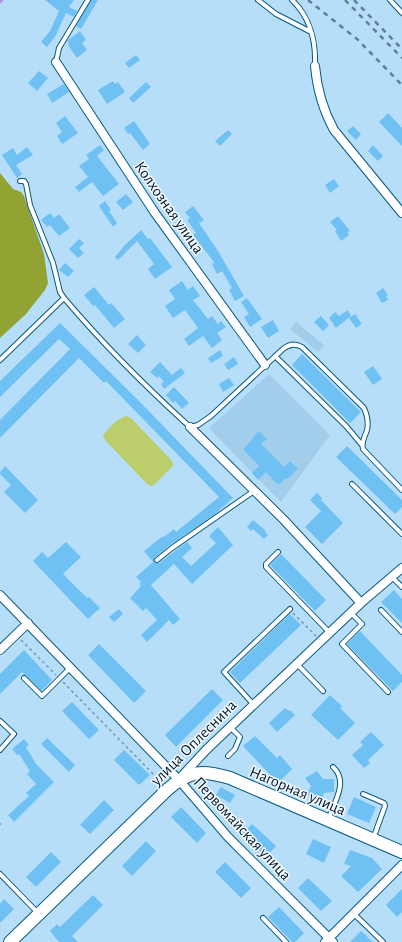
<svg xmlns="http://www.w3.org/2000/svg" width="402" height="942" viewBox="0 0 402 942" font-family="'Alegreya Sans',sans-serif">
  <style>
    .built { fill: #a2ceeb }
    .green { fill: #bccd6b }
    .forest { fill: #93a333 }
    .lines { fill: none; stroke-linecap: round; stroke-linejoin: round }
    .stream { stroke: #ab8dea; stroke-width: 2.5 }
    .building { fill: #6fc1f4 }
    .lane-casing { stroke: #085980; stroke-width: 6 }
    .street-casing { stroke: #085980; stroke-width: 10 }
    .secondary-casing { stroke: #085980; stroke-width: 14 }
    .path { stroke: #7798b0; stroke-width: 1.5; stroke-dasharray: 3 3; stroke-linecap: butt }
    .lane { stroke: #fff; stroke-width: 4 }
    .street { stroke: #fff; stroke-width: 8 }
    .secondary { stroke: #fff; stroke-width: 12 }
    .rail { stroke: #607f95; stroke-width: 2.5; stroke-dasharray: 5 5; stroke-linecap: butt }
    .labels { text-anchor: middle; stroke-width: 3; stroke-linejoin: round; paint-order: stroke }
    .street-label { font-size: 16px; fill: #001626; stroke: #f3faff }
  </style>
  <rect width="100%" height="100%" fill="#b6def9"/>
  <path class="built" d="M296 322 324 345 318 352 290 329Z
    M269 374 330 435 281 502 209 428Z"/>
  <path class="green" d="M126 416 131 418 172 461 173 465 172 467 154 485 150 486 147 484 105 440 103 436C107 429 118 418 126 416Z"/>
  <path class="forest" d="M0 173 13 189 21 192 24 196 44 254 48 283 45 290 26 314 0 338Z"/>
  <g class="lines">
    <path class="stream" d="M0 2 2 0"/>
  </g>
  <path class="building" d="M45 0H74L69 7 77 11 74 17 66 13 55 37 47 47 41 42 50 31 59 11Z
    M91 0H98L81 29 76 26Z
    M80 31 86 40 82 43 87 50 77 58 68 45 69 43 67 41Z
    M136 55 140 60 129 68 125 63Z
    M39 71 48 78 37 91 28 83Z
    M113 81 115 84 118 82 125 92 107 104 98 90Z
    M146 82 151 87 133 103 129 98Z
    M64 84 69 92 52 103 47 94Z
    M388 113 402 128V146L379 122Z
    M65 116 78 133 62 144 57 136 62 132 56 123Z
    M134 121 150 144 143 150 130 133 128 134 124 128Z
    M353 126 361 134 356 140 347 131Z
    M228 130 232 134 220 146 215 141Z
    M100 145 104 150 97 156 119 184 103 196 92 182 79 192 75 187 88 177 79 166 89 159 86 155Z
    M373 145 383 156 378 161 368 151Z
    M27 147 33 155 16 165 22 174 17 178 2 155 13 148 17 155Z
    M334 179 339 186 330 193 325 185Z
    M126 194 133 202 123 210 116 202Z
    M105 201 111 210 109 211 117 223 113 227 99 206Z
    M193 206 204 220 199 223 218 251 244 296 235 301 229 290 232 288 222 271 217 274 212 264 214 262 193 235 196 233 187 220 190 218 185 212Z
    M50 213 54 218 59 214 70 228 59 236 50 225 47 227 41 220Z
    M338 216 350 231 347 232 349 235 341 241 335 231 337 230 330 222Z
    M141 230 148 239 150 238 172 267 155 279 148 269 154 264 137 241 118 260 115 257 125 245Z
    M79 239 84 243 79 248 84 253 78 258 69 249Z
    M65 263 74 271 68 277 59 270Z
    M182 281 188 290 193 286 200 296 193 300 208 319 212 316 218 324 221 321 226 327 217 333 222 340 212 348 203 336 189 346 184 339 198 328 185 310 173 318 165 306 175 299 169 290Z
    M94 287 109 305 111 303 125 319 114 328 95 305 93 306 84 295Z
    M383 288 388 295 386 296 388 300 382 303 376 293Z
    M247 298 262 319 250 327 244 317 249 314 241 302Z
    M348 310 351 316 336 328 329 318 335 312 339 316Z
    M355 314 362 324 356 328 349 318Z
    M321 316 329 325 323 331 314 322Z
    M273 320 279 331 268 338 261 327Z
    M60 323 139 401 233 498 214 515 170 545 154 558 155 562 159 563 187 542 192 548 182 557 191 566 216 543 209 536 218 527 233 545 192 584 174 564 151 585 180 619 173 625 169 620 147 642 141 635 157 620 146 608 143 611 130 598 141 586 139 584 141 582 136 577 153 562 144 551 163 536 164 537 174 529 176 532 219 497 106 381 104 383 79 358 0 438V420L70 349 59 339 0 397V381Z
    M137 335 146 345 138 353 128 344Z
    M220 350 223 356 211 363 208 358Z
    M302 354 361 412 350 423 292 365Z
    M234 357 238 364 228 370 224 364Z
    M160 362 172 375 181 368 185 373 164 389 161 384 164 382 159 376 157 378 150 372Z
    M373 366 382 379 373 385 364 372Z
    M229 378 234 385 223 392 219 384Z
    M174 387 189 403 182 409 175 401 173 403 166 395Z
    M259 431 267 439 261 444 284 467 290 461 298 469 287 479 286 478 278 485 266 472 258 480 252 473 259 466 243 449 253 439 252 438Z
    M347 446 402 500V507L395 514 336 457Z
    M5 466 38 500 25 513 4 492 11 485 0 474V472Z
    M317 493 322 498 321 500 343 523 322 544 305 527 321 511 310 500Z
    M253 520 266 531 265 532 268 535 264 539 253 529 251 531 247 527Z
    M66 542 81 557 63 574 87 598 89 597 100 608 88 619 33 561 42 552 48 558Z
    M281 554 326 600 315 611 270 565Z
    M394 590 402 599V623L381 602Z
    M119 609 123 614 114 622 109 617Z
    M290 614 301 625 240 683 230 672Z
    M360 631 402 675V682L393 691 347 644Z
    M99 644 146 691 134 703 88 655Z
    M24 650 52 680 41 691 22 672 0 694V674Z
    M212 689 223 700 176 747 165 735Z
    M330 695 342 706 340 708 355 723 338 740 311 715Z
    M72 702 99 730 89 739 62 711Z
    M285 708 289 711 290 710 295 715 277 732 269 723Z
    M371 732 384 745 368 760 370 763 364 768 352 755 363 745 360 742Z
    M255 736 277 758 280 755 292 769 278 783 243 746Z
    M47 738 75 765 69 772 41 744Z
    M24 739 29 745 26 747 36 764 54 782 14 822 8 815 29 796 26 793 36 784 27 774 30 771 19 754 17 755 12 749Z
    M124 750 150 775 139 785 114 760Z
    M317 771 323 779H334V792L324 793 321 801 307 795 311 786 305 778Z
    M221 787 235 795 230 803 216 795Z
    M354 797 376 807 369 823 347 814Z
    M104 800 114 810 90 834 80 825Z
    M181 807 206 833 197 843 171 817Z
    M252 824 276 846 266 857 242 834Z
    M313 839 331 847 324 863 306 854Z
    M146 841 156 851 132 876 122 866Z
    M350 850 372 858 382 869 358 892 341 876 351 866 344 864Z
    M51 852 61 862 36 887 26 877Z
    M225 862 251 888 241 898 215 872Z
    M308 878 332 901 321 911 298 888Z
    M402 889V912L397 917 386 905Z
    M93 895 103 905 72 936 78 942H59L50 931 57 924 60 927Z
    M4 899 14 909 0 923V904Z
    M279 907 304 933 295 942H292L268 917Z
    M361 931 373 942H350Z"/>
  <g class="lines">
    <g class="lane-casing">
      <path id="lane" d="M258 0 276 14 311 32
        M292 0C310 17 316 42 315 66
        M390 0 402 13
        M56 62 59 48 88 0
        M20 181H24L26 184 30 205 53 263 60 292 64 298C103 344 146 387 190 427L198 425 211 416 283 349C289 344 295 343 302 347L364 408C367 415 369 422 367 430 365 437 361 441 363 449L402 490
        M275 356 346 426 362 445
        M0 360 64 298
        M352 484 402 534
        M278 552 266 564V567L330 633
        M157 560 172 548 254 491
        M392 577 402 587
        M381 610 402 632
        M351 613 362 624 342 644 388 692
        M297 664 323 691
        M24 678 42 696 70 668
        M254 705 224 672 290 609
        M0 721 14 734 0 750
        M228 756 235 749 240 737 230 727
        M363 794 384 803 385 806 373 839
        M328 820C334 803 349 781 333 767
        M0 874 39 914
        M354 914 383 942
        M263 918 286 942"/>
    </g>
    <g class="street-casing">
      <path id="street" d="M56 62 155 213 265 365
        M315 66C317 89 323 110 334 130L402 213
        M190 427 284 520 361 603
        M0 595 179 780 228 837 333 942
        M0 650 28 623
        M182 776 206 750 361 603 402 568
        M325 942 402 865"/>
    </g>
    <g class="secondary-casing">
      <path id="secondary" d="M10 942 168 789C190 770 203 770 230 778L402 852"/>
    </g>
    <path class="path" d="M293 613 316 636
      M21 640 56 675
      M63 682 161 782
      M0 825V823"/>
    <use href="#lane" class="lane"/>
    <use href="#street" class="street"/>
    <use href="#secondary" class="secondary"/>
    <path class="rail" d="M308 0 357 39 402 85
      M345 0 402 58
      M354 0 402 49"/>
  </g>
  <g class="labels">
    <g class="street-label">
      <text transform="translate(170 207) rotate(55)" y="6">Колхозная улица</text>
      <text transform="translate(193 742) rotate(-45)" y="6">улица Оплеснина</text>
      <text transform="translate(298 790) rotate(23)" y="6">Нагорная улица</text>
      <text transform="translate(243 828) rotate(47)" y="6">Первомайская улица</text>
    </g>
  </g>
</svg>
